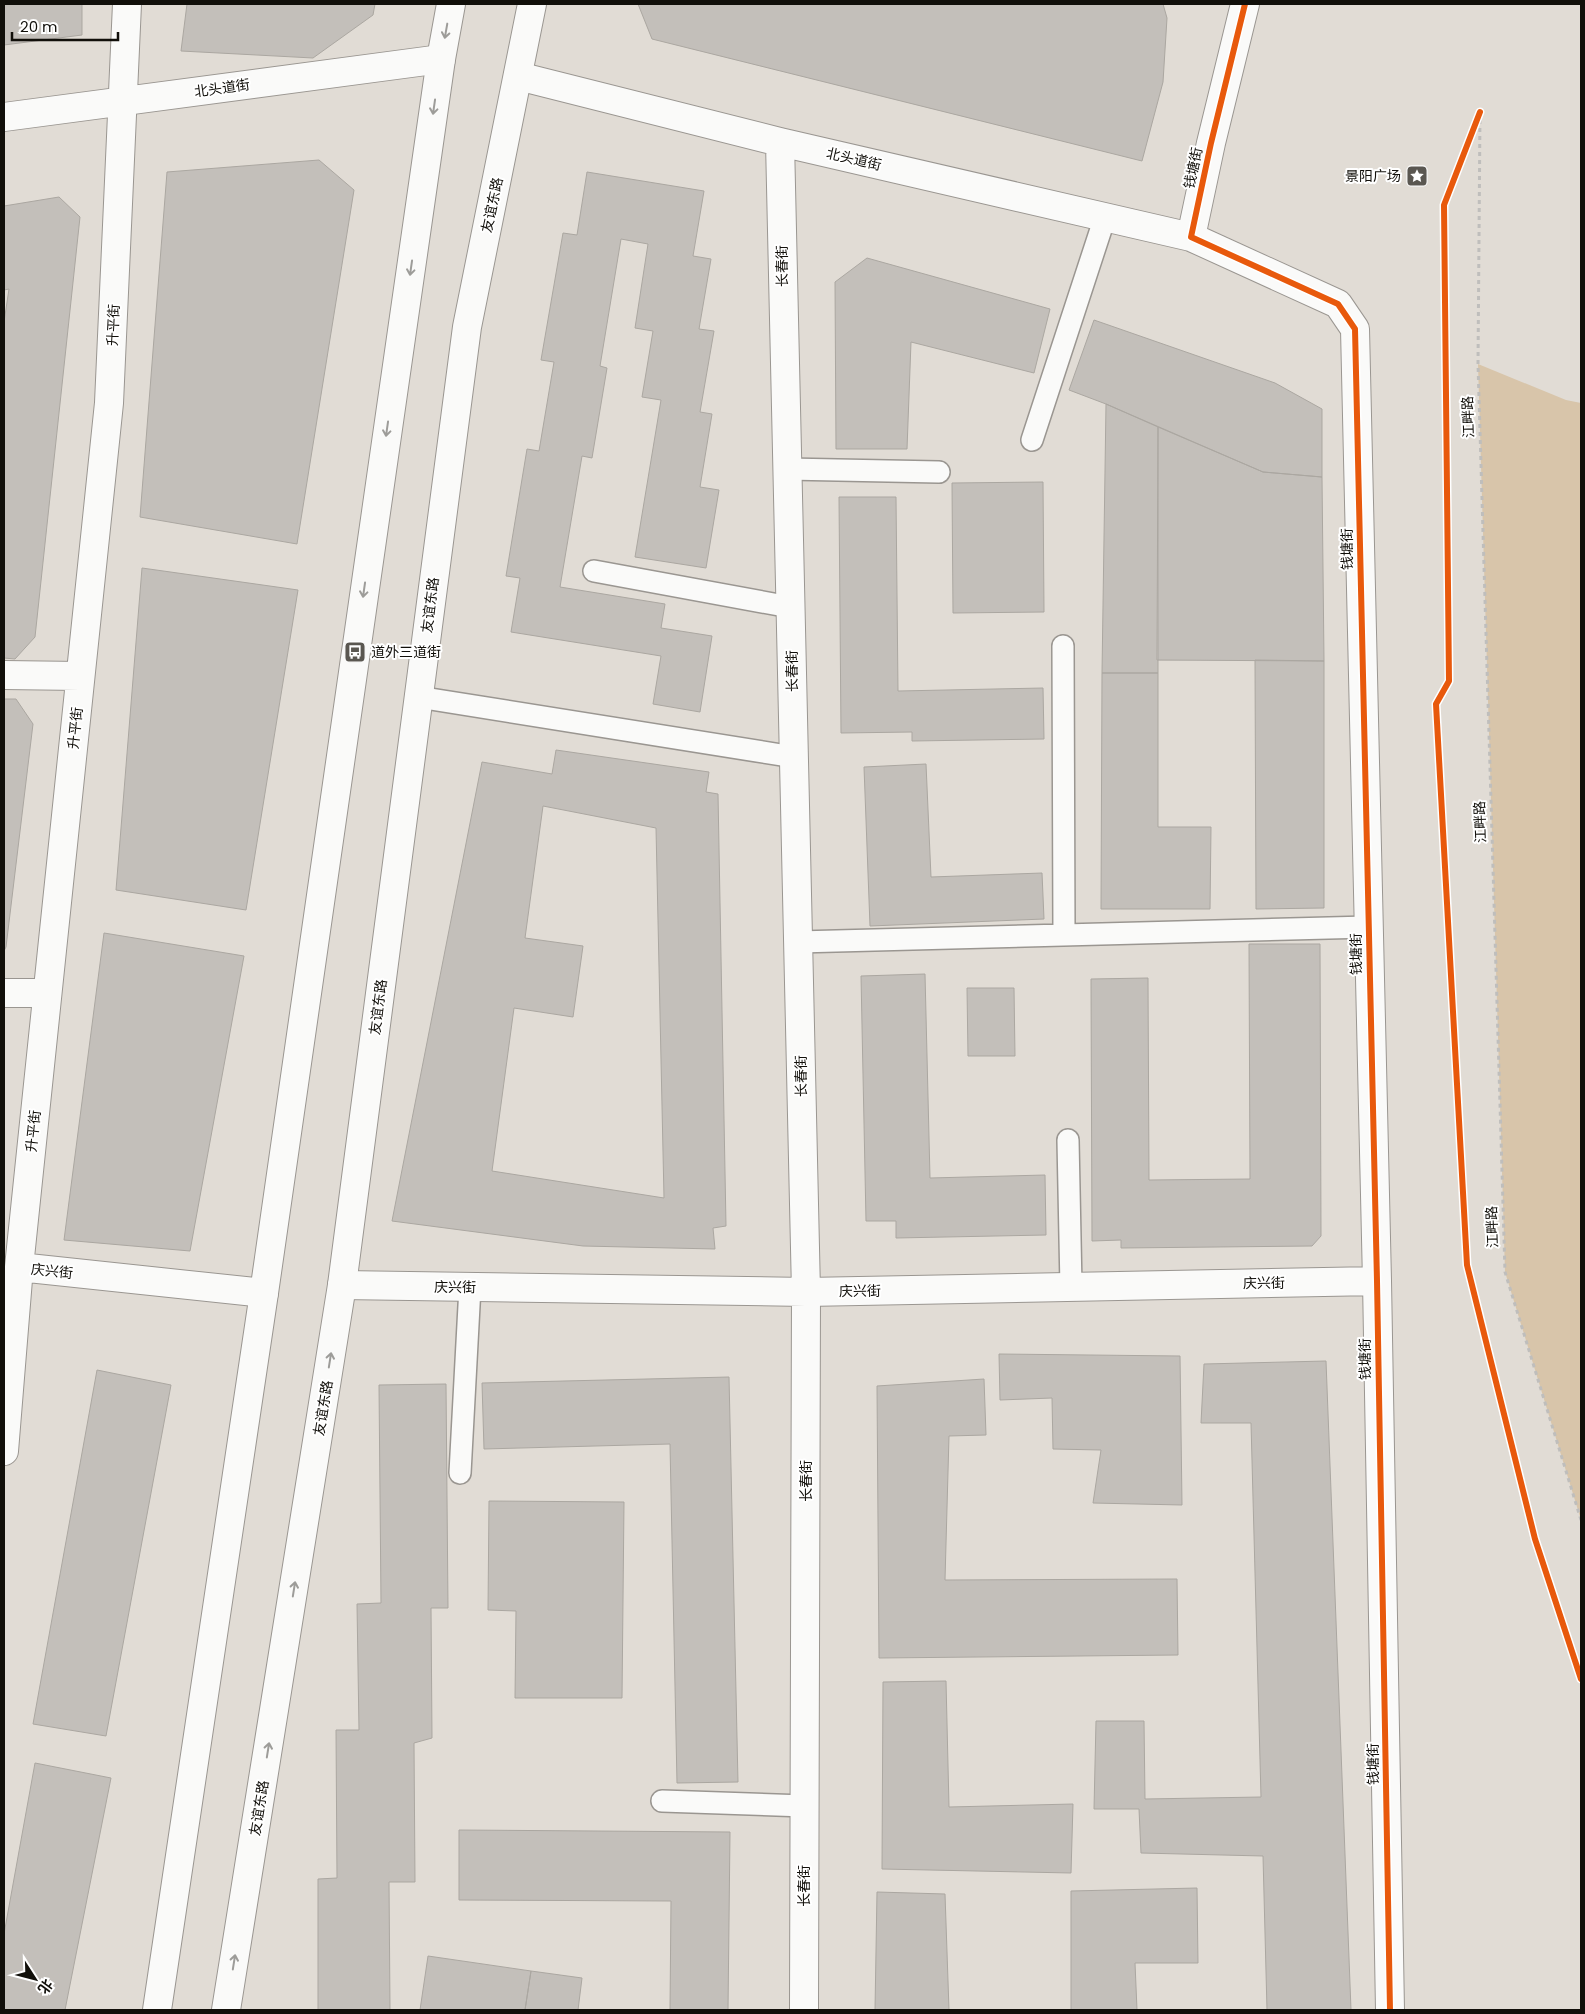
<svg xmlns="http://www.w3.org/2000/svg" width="1585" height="2014" viewBox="0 0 1585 2014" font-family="Poppins,'Noto Sans SC',sans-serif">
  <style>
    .green { fill: #d8c5aa }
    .building { fill: #c3bfba; stroke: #aba7a1; fill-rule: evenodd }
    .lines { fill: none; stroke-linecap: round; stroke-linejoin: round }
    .service-casing { stroke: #9a9691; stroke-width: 24 }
    .tertiary-casing { stroke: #9a9691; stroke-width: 30 }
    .trunk-casing { stroke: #9a9691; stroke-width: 30 }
    .path { stroke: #bfbebc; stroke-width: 3; stroke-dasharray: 4 4; stroke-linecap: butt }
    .service { stroke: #fafaf9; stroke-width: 21 }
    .tertiary { stroke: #fafaf9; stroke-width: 28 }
    .trunk { stroke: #fafaf9; stroke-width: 28 }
    .cycleway-casing { stroke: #fff; stroke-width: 9 }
    .cycleway { stroke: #e8590c; stroke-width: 6 }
    .oneway { stroke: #9d9c99 }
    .labels { text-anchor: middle; stroke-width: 4; stroke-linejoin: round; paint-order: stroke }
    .street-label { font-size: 14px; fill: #110f0a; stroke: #fff }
    .poi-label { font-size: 14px; fill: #110f0a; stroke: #fff; text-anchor: end }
  </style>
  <rect width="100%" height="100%" fill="#e1dcd5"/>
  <path class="green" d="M1478 364 1566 400 1581 403V1520L1505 1272Z"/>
  <path class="building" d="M4 4H82V35L4 45Z
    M187 4H375L373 15 313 58 181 51Z
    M638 4H1163L1167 18 1163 82 1142 161 652 39Z
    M319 160 354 190 297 544 140 517 167 172Z
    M587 172 704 191 693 256 711 259 699 329 714 331 700 412 712 414 700 487 719 490 706 568 635 557 661 400 642 397 653 331 635 328 648 244 621 239 600 366 607 368 592 458 582 456 560 587 665 604 661 628 712 636 700 712 653 704 661 656 511 632 520 578 506 576 527 449 539 451 554 362 541 360 563 233 577 235Z
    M59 197 80 217 35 637 15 659 4 658V322L9 289 4 290V206Z
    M867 258 1050 309 1034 373 911 342 907 449H836L835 282Z
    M1094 320 1275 383 1322 409V477L1263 472 1106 404 1069 390Z
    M1106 404 1158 427V673H1102Z
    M1158 427 1263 472 1322 477 1324 661 1157 660Z
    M1043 482 1044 612 953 613 952 483Z
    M839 497H896L898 691 1043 688 1044 739 912 741V732L841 733Z
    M142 568 298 590 246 910 116 890Z
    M1255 660 1324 661V908L1256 909Z
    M1102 673H1158V827H1211L1210 909H1101Z
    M4 699H16L33 724 6 947 4 951Z
    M556 750 709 772 706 792 718 794 726 1226 713 1228 715 1249 583 1246 392 1221 482 762 552 774ZM543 806 656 828 664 1198 492 1171 514 1008 573 1017 583 946 525 938Z
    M926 764 931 877 1042 873 1044 919 870 926 864 767Z
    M104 933 244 956 190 1251 64 1240Z
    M1249 944H1320L1321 1236 1312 1246 1121 1248V1240L1092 1241 1091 979 1148 978 1149 1180 1250 1179Z
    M925 974 930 1178 1045 1175 1046 1235 896 1238V1221H866L861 976Z
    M967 988H1014L1015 1056H968Z
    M999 1354 1180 1356 1182 1505 1093 1503 1101 1450 1053 1449 1052 1398 1000 1400Z
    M1326 1361 1351 2010H1267L1263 1856 1141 1853 1139 1809H1094L1096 1721H1144L1145 1799 1261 1797 1251 1423H1201L1204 1364Z
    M97 1370 171 1385 106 1736 33 1724Z
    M729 1377 738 1782 677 1783 670 1444 484 1449 482 1383Z
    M984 1379 986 1435 949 1436 945 1580 1177 1579 1178 1655 879 1658 877 1386Z
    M446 1384 448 1608H431L432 1738 414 1743 415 1882H389L390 2010H318V1879L337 1878 336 1730H359L357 1604 381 1603 379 1385Z
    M489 1501 624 1502 622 1698H515L516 1611 488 1610Z
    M946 1681 949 1807 1073 1804 1071 1873 882 1869 883 1682Z
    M35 1763 111 1778 65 2010H4V1934Z
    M459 1830 730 1832 728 2010H670L671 1901 459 1900Z
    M1197 1888 1198 1963H1135L1137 2010H1071V1891Z
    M877 1892 945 1894 949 2010H875Z
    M428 1956 531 1971 525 2010H420Z
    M531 1971 582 1978 578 2010H525Z"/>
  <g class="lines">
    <g class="service-casing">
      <path id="service" d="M1032 440 1105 217
        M787 469 939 472
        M594 571 790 607
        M1063 646 1064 935
        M418 697 794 757
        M798 942 1368 927
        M1068 1140 1071 1287
        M460 1473 470 1287
        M662 1801 805 1806"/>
    </g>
    <g class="tertiary-casing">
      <path id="tertiary" d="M1245 4 1211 143 1191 237 1338 304 1355 329 1377 1281 1390 2010
        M518 76 780 142 1191 237
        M4 117 441 59
        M780 142 806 1292 804 2010
        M4 675 80 676
        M4 993H47
        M19 1267 264 1293
        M342 1285 806 1292 1377 1281
        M4 1451 19 1267 109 403 127 4"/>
    </g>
    <g class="trunk-casing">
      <path id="trunk" d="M157 2010 264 1293 441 59 451 4
        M226 2010 342 1285 467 327 532 4"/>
    </g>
    <path class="path" d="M1480 112 1478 364 1505 1272 1581 1520"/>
    <use href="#service" class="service"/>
    <use href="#tertiary" class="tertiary"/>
    <use href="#trunk" class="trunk"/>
    <g class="cycleway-casing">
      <path id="cycleway" d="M1245 4 1211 143 1191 237 1338 304 1355 329 1377 1281 1390 2010
        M1480 112 1444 205 1449 681 1436 704 1467 1265 1535 1539 1581 1679"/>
    </g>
    <use href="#cycleway" class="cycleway"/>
  </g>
  <defs><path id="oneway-shaft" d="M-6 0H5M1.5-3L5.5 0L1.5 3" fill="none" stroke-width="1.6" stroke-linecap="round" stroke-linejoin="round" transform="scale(1.25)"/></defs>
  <g class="oneway">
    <use href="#oneway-shaft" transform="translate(446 31) rotate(100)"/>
    <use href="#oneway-shaft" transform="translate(434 107) rotate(98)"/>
    <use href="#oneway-shaft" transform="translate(411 268) rotate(98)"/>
    <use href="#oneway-shaft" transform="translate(387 429) rotate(98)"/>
    <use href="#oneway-shaft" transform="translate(364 590) rotate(98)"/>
    <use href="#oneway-shaft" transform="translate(330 1360) rotate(-81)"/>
    <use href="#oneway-shaft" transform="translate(294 1589) rotate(-81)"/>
    <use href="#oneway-shaft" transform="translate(268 1750) rotate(-81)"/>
    <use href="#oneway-shaft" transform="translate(234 1962) rotate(-81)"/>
  </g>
  <defs>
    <g id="sight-square" transform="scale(1.125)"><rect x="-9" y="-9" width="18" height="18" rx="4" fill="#5a5751" stroke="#fff"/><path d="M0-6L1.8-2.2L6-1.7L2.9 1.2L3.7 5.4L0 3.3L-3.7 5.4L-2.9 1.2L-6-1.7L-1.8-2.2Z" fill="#fff"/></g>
    <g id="bus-square" transform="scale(1.125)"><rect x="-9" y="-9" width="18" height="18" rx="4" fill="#5a5751" stroke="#fff"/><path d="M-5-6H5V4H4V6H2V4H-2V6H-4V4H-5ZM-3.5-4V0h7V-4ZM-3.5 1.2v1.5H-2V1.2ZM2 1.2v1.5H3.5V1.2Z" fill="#fff"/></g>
  </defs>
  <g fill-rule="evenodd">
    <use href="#sight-square" x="1417" y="176"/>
    <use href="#bus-square" x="355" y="652"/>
  </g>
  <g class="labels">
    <g class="street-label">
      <text transform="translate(222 88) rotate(-8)" y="5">北头道街</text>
      <text transform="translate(854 159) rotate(13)" y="5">北头道街</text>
      <text transform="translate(1193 168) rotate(-78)" y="5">钱塘街</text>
      <text transform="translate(492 205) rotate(-78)" y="5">友谊东路</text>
      <text transform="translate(782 266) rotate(-91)" y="5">长春街</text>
      <text transform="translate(113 325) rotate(-87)" y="5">升平街</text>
      <text transform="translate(1468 417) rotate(-92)" y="5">江畔路</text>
      <text transform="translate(1347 549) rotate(-91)" y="5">钱塘街</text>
      <text transform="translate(430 605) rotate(-83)" y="5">友谊东路</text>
      <text transform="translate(792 671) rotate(-91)" y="5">长春街</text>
      <text transform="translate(75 728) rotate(-84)" y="5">升平街</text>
      <text transform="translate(1480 822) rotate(-92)" y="5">江畔路</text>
      <text transform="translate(1356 954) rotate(-91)" y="5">钱塘街</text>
      <text transform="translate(378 1007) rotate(-83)" y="5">友谊东路</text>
      <text transform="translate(801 1076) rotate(-91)" y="5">长春街</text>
      <text transform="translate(33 1131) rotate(-84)" y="5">升平街</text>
      <text transform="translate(1492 1227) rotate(-92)" y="5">江畔路</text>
      <text transform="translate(52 1271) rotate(6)" y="5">庆兴街</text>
      <text transform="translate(1264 1283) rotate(-1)" y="5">庆兴街</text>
      <text transform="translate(455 1287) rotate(1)" y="5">庆兴街</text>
      <text transform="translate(860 1291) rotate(-1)" y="5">庆兴街</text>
      <text transform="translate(1365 1359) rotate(-91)" y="5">钱塘街</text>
      <text transform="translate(323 1408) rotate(-81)" y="5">友谊东路</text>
      <text transform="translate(806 1481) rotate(-90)" y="5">长春街</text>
      <text transform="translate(1373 1764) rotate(-91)" y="5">钱塘街</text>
      <text transform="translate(259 1808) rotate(-81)" y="5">友谊东路</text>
      <text transform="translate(804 1886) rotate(-90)" y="5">长春街</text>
    </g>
    <g class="poi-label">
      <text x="1401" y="181">景阳广场</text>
      <text x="371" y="657" text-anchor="start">道外三道街</text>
    </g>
  </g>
  <rect width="1585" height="2014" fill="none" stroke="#110f0a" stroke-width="10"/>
  <g transform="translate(35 1979) rotate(126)" stroke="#ffffff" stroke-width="4" paint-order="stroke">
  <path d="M0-4L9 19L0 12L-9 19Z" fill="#110f0a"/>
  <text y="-8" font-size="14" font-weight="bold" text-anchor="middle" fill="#110f0a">北</text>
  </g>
  <path d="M12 32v8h106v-8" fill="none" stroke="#110f0a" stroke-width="2.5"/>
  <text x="20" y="32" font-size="15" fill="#110f0a" stroke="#ffffff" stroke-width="4" paint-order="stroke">20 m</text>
</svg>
